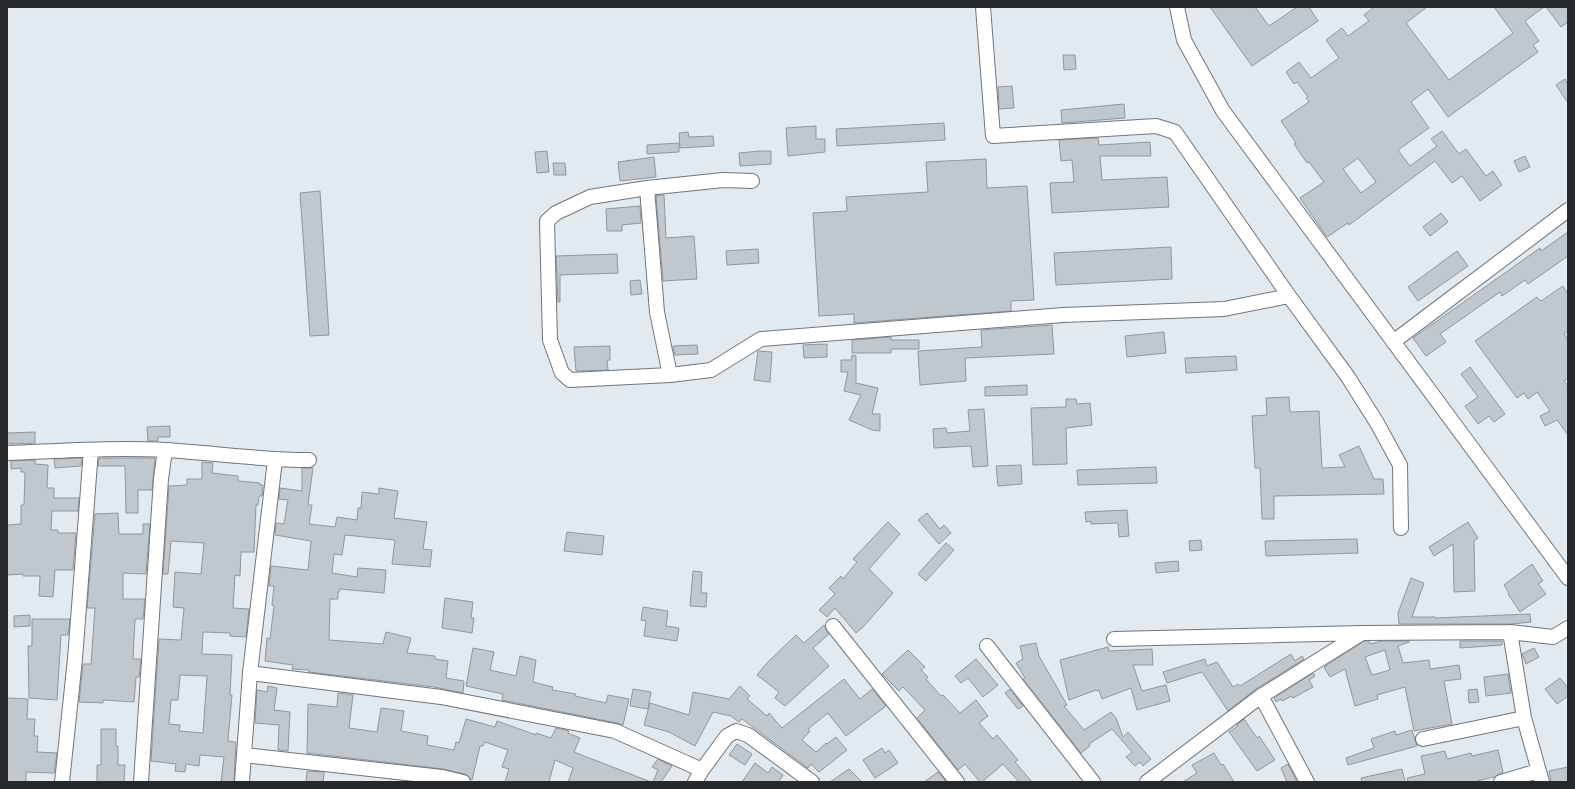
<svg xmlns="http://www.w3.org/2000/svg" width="1575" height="789" viewBox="0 0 1575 789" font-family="Figtree,sans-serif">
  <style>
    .building { fill: #c0c7cd; stroke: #8f969c; fill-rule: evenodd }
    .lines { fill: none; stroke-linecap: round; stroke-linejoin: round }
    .minor-casing { stroke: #6f767b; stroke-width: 16 }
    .minor { stroke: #fff; stroke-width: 14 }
  </style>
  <rect width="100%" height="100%" fill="#e2e9ef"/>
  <path class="building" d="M1210 7H1255L1269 26 1297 7H1309L1318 21 1252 66Z
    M1374 7H1427L1406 23 1449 80 1513 33 1494 7H1544L1525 21 1539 41 1533 45 1538 52 1448 117 1428 89 1411 102 1429 128 1398 150 1410 166 1437 146 1431 139 1442 131 1459 154 1466 149 1486 176 1493 171 1502 185 1480 201 1462 176 1452 183 1435 161 1349 225 1348 223 1327 237 1300 198 1324 182 1309 162 1307 163 1294 144 1296 143 1281 121 1309 102 1306 98 1308 97 1297 82 1294 84 1286 72 1299 62 1311 78 1339 58 1326 40 1342 28 1348 36 1369 21 1364 15ZM1358 158 1376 182 1361 193 1343 169Z
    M1546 7H1568V22L1561 27Z
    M1063 55H1075L1076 69 1064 70Z
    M1565 79 1568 85V103L1556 85Z
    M1012 86 1014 108 999 109 998 87Z
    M1124 104 1125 118 1062 123 1061 110Z
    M944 123 945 140 837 146 836 129Z
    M816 126V139H825V152L788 156 786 128Z
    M688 132 689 137 713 136 714 146 680 148 679 133Z
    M1098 138 1099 145 1150 142 1151 156H1100L1102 180 1167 177 1169 207 1052 213 1050 183 1074 182 1072 160 1061 161 1059 140Z
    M679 143V152L647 154V145Z
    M547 151 549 172 537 173 535 152Z
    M760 151H771V164L740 166 739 153Z
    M1525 156 1530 167 1519 172 1514 161Z
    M654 157 656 177 620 181 618 162Z
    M986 159 987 188 1027 186 1034 300 1011 301V311L854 323V314L819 316 813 213 847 211 846 197 928 192 926 162Z
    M553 163H565L566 175H554Z
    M320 191 329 335 310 336 300 193Z
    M664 195 666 238 694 236 697 279 663 281 656 196Z
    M640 206 641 223 622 225V231H607L606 209Z
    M1441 213 1448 222 1430 236 1423 227Z
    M1568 232V256L1528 284 1525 280 1502 296 1500 292 1440 334 1446 342 1426 356 1413 338 1540 248 1541 251Z
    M1171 247 1172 279 1056 285 1054 253Z
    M758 249 759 263 727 265 726 251Z
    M1457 251 1468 266 1418 301 1408 287Z
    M617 254 618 273 560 275V302H558L556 256Z
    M640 280 642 294 631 295 630 281Z
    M1563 286 1568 294V331L1564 334 1568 340V378L1564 381 1568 386V435L1557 420 1545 426 1540 416 1550 411 1537 392 1528 399 1524 393 1517 398 1475 341 1537 297 1541 301Z
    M1052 325 1054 354 965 358 966 381 920 385 918 351 982 347 981 330Z
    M1164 332 1166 353 1127 357 1125 336Z
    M891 337V340H919V349H891V353H852V340Z
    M827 344V357L804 358 803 345Z
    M697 345 698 354 675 355 673 346Z
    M610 346V360H607L608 370 576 371 574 347Z
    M758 351 772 352 770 382 754 380Z
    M852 355 856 356V383L878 388 872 414H880V431L872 430 849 420 861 395 844 391 848 372H841V360H851Z
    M1236 356 1237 370 1186 373 1185 358Z
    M1470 367 1505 414 1494 422 1489 416 1478 424 1465 406 1478 397 1461 374Z
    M1027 385V395L985 396V387Z
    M1289 397 1290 412 1319 411 1322 468 1345 467 1339 455 1359 446 1374 479H1383L1384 494 1274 496V519H1262L1260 468H1255L1252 416 1267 415 1266 398Z
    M1066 399H1076L1077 404 1090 403 1092 425 1066 428 1067 464 1033 465 1031 408 1066 407Z
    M984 409 988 466 973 467 971 446 934 448 933 429 946 428 947 433 970 431 968 410Z
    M170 426V437H158V441H148L147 427Z
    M35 432V443L10 444V443H7V433Z
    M82 458 81 466 55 468 54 459Z
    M99 458H155L152 490H138V513H126L125 466H98Z
    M35 460V464L48 465 47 488H54V498H79L78 511H52L51 530H58V533H76L73 570H55L53 597 39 596 40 576H23V574L7 575V525L21 524V505H24L25 472H21V468L11 469V461Z
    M202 462 213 463 212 473 238 476V481L260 483V485H263L262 496H259L258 505H256L254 552H241L240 576 235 575 233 608 249 609 246 637 230 636V633L203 632 202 654 232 655 230 695H232L228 741 236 742 234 782H221L224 757 200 755 199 766 186 764 185 772 175 771 176 764 151 761 159 639 181 640 184 608 173 607 175 572 201 574 204 543 171 541 168 574H163L169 486 187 485V479H202ZM180 675 207 676 203 733 179 731 180 725 169 724 171 700H178Z
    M1021 465 1022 484 998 486 996 466Z
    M1156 467 1157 483 1078 485 1077 470Z
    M302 468H313L308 505H312L309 524 335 527 337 517 357 520 358 508H361L362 492 379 494V488L398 491 394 518 427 522 423 549 432 550 430 567 392 564 395 540 345 535 342 555 334 554 332 573 357 577 358 568 386 570 384 593 340 589 339 592H338V599H330L329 640 383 644 386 632 411 638 407 653 435 656V659L448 661 446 678 464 681 463 693 434 687 309 672V670L292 669 293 665 265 661 267 638 270 639 274 606 272 605 274 586H269L271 566 308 570 311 541 275 535 276 523 284 524 288 500 279 499 280 488 302 491Z
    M1127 510 1129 536 1119 537 1118 523 1091 524V521L1086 522 1085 512Z
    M118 513 119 534H143V524H150L146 574 123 573V599H145L143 619H135L133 659H141L139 677H136L134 702 103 700V703L79 702 83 664H91L95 608H87L95 514Z
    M927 513 940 529 944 525 951 533 939 544 918 520Z
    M888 522 900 534 869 569 893 593 864 626 856 633 835 608 827 617 819 610 835 594 829 588 841 576 843 579 857 562 853 559Z
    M1468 522 1478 538 1474 541 1475 591 1454 592 1453 544 1434 556 1429 547Z
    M567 532 604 536 602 555 564 551Z
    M1357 539 1358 553 1266 556 1265 541Z
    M1201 540 1202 550 1190 551 1189 541Z
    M946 543 954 550 926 581 918 574Z
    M1178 561 1179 571 1156 573 1155 563Z
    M1532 564 1543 581 1538 584 1546 594 1520 612 1508 594 1509 593 1504 585Z
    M693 571 702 572 701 593H707L706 607 690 606Z
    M1411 578 1424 583 1412 617H1435V618L1530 614 1531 622 1512 624H1399L1398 613Z
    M445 598 473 602 471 618H474L472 633 442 628Z
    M643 607 668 611 666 626 679 628 677 641 644 636 646 621 641 620Z
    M30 615V626L14 627V616Z
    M32 619H70L68 635H61L57 700 29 698 28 646H32Z
    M824 625 829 634 813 648 829 666 785 706 775 698 779 692 757 675 767 663 796 635 804 643Z
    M1364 641H1369L1370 644 1382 641H1409V642L1398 646 1403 663 1429 660 1430 669 1459 665 1461 679 1444 681 1452 724 1414 731 1405 687 1377 695 1378 699 1355 706 1345 669 1330 677 1324 667ZM1385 650 1390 670 1372 675 1365 657Z
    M1460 641H1502V645L1460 648Z
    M1036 643 1039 656 1067 705 1064 706 1084 730 1111 712 1116 718 1123 737 1128 732 1151 759 1143 766 1140 762 1135 766 1126 757 1132 752 1112 729 1089 744 1090 746 1081 753 1023 679 1025 678 1016 663 1023 659 1020 646Z
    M1108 647 1109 651 1152 649 1153 665H1133L1142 691 1166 685 1170 701 1137 710 1131 688 1102 699 1099 690 1097 691 1096 690 1069 700 1060 660Z
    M473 648 494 652 490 670 516 676 520 656 536 660 533 682 553 687 552 690 576 694 575 696 606 703 608 695 629 699 623 725 617 723 502 700 503 694 466 686Z
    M1534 648 1539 657 1526 664 1522 654Z
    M908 650 925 667 921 670 928 677 926 679 941 696 943 695 960 713 976 700 988 716 979 723 993 739 997 735 1018 760 1015 762 1032 782H1019L1003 764 982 782H980L965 764 958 770 917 718 925 710 903 687 899 691 882 674Z
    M1291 654 1295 661 1302 656 1304 659 1256 689 1228 711 1202 672 1167 683 1163 672 1205 659 1207 666 1217 662 1233 687 1238 684 1240 686Z
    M976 659 998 685 983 697 968 678 961 683 955 676Z
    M1313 673 1315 676 1309 680 1313 687 1293 698 1292 696 1282 701 1281 699 1276 702 1274 698Z
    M1508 674 1511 693 1486 696 1484 677Z
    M1560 678 1568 688V696L1557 704 1545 689Z
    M844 679 860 699 872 689 886 706 846 736 828 713 808 729 810 731 802 740 816 752 826 743 827 744 836 737 847 750 819 772 811 764 808 768 742 719 739 722 731 716 713 712 695 746 669 732 644 725 650 703 689 715 693 692 729 699 740 686 750 696 747 699 767 716 769 713 782 728Z
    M268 686 277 688 274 710 290 712 288 751 278 750 279 725 255 723 257 690 267 692Z
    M633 689 651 692 648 709 630 706Z
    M1010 689 1023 706 1018 709 1005 693Z
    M1477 689 1479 702 1469 703 1468 690Z
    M338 693 353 695 349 728 377 732 381 708 404 711 401 731 428 736 427 745 454 750 456 742 459 743 466 719 495 727 497 721 536 735V733L551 738 556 728 569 731 568 733 580 738 574 752 651 782H568L573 768 555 760 549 782H505L509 769 502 767 508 750 485 742 483 746H480L472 780 465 774 443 769 307 753 308 704 337 707Z
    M7 698 28 699 27 719H35L34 736H38L37 752 57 753 54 773 26 772V782H7Z
    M1244 719 1257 738 1259 736 1275 760 1257 771 1229 732 1238 726 1237 725Z
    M101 729H116V746H118V765H125L124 782H97V765H101Z
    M1412 730 1417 746 1348 765 1346 758 1374 748 1371 739 1395 731 1396 735Z
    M737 744 752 754 745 765 729 755Z
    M882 748 885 753 889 750 898 763 875 778 863 760Z
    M1498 750 1503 772 1494 777 1477 781 1478 782H1408L1407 778 1425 774 1421 756 1445 751 1447 759 1471 753 1472 756Z
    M1214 753 1221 765 1223 764 1234 782H1183L1197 773 1192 765Z
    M658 759 672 766 661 782H653L658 770 652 767Z
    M755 763 768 773 772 767 783 775 779 781 781 782H742Z
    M1288 764 1297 782H1287L1281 768Z
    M1568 767V782H1551L1549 771Z
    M849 769 862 782H830Z
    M1402 769 1405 782H1362L1361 778Z
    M307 771 324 772 323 782H306Z
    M938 772 945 780 943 782H924Z"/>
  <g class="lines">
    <g class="minor-casing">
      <path id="minor" d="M983 7 993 136 1156 126 1175 132 1289 296 1348 377 1377 423 1400 465 1401 528
        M1177 7 1184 40 1223 111 1568 578
        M752 181 723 180 647 188 590 197 556 213 547 221 550 340 562 373 570 380 670 375 711 370 761 339 1063 315 1224 309 1289 296
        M647 188 657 312 670 375
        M1393 342 1568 210
        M7 453C60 451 113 447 166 450 214 453 261 460 309 460
        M833 626 957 782
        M1510 632 1524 718 1542 782
        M1114 639 1362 633 1510 632 1553 637 1568 628
        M987 646 1093 782
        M250 673 441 697 615 731 702 770
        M1261 696 1307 782
        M1423 739 1524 718
        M244 755 442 777 463 782
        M62 782 75 659 91 450
        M141 782 161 479 165 450
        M242 782 250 673 275 460
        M695 782 702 770 727 736 736 731 748 735 812 782
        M1147 782 1261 696 1362 633
        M1501 782 1538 771"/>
    </g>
    <use href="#minor" class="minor"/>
  </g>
  <rect width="1575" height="789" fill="none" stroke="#26292b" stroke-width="16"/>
</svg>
